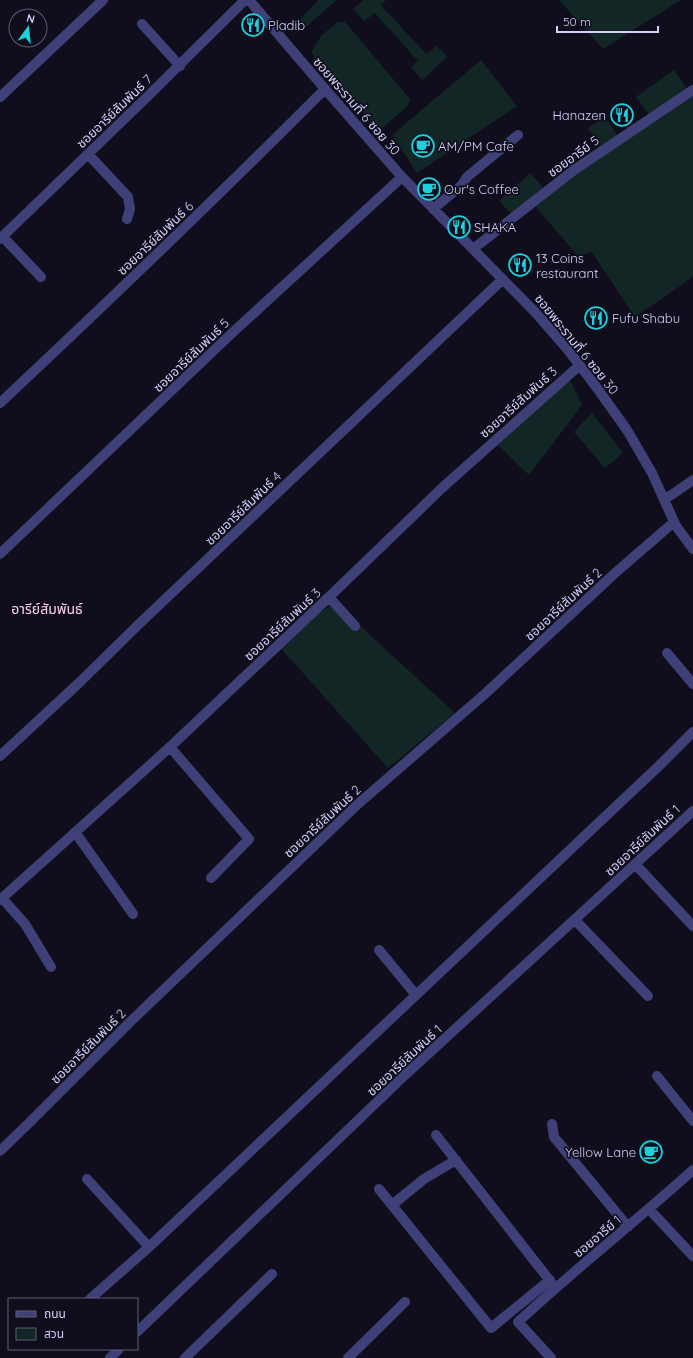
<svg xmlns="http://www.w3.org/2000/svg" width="693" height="1358" viewBox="0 0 693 1358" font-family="Quicksand,'Noto Sans Thai',sans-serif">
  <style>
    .green { fill: #122725 }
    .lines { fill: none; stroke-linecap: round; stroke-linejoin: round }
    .minor { stroke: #3f4077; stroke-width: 10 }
    .labels { text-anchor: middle; stroke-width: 3.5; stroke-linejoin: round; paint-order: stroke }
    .poi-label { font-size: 13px; fill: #d3d1f9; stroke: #100e1d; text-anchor: start }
    .street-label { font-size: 13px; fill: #d3d1f9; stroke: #100e1d }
    .neighbourhood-label { font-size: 14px; fill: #fad2ed; stroke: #100e1d }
  </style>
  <rect width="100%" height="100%" fill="#100e1d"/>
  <path class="green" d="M318 0H337L299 33 293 27Z
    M363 0H386L381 5 426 54 437 46 447 57 422 80 411 67 418 61 375 13 364 21 353 9Z
    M559 0H681L603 49Z
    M337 22H345L410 99 408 106 379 131 311 53 321 36Z
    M481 60 517 106 417 173 392 135Z
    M674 70 688 90 649 114 636 97Z
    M693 96V277L635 317 591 251 579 257 535 206 573 176Z
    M605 117 617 135 600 146 588 128Z
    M530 173 543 187 512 215 499 201Z
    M569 378 582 405 529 475 498 445Z
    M592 413 623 453 605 468 574 432Z
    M335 603 455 713 388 768 278 645 304 622Z"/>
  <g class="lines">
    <path class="minor" d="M249 0 325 89 402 177 535 312 568 350 597 388 627 430 652 473 676 526 693 549
      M142 24 180 66
      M0 97 103 0
      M88 154 128 197 130 209 127 219
      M433 209 462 185 467 177 518 135
      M2 236 41 277
      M0 239 147 97 245 0
      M473 249 574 170 693 90
      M0 403C110 300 218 196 325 89
      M664 500 693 480
      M0 554 231 334 402 177
      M329 597 355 626
      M667 653 693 684
      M170 747 249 839 211 878
      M0 756 81 681 139 624 503 279
      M75 832 133 914
      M635 864 693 926
      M2 898 25 924 51 967
      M0 900 170 747 329 597 442 488 580 365
      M575 920 648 996
      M379 950 416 995
      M657 1076 693 1121
      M552 1124 554 1137 628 1227
      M436 1135 554 1286
      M0 1151 28 1124 130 1022 358 804 486 693 614 574 674 522
      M87 1179 149 1247
      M379 1189 491 1328 550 1280
      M392 1205 424 1179 456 1160
      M649 1209 693 1256
      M90 1299 149 1247 662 763 693 732
      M137 1332 404 1076 693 811
      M110 1358 119 1349
      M185 1358 272 1274
      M348 1358 405 1302
      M551 1358 518 1322C575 1269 635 1222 693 1170"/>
  </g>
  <defs>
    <g id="restaurant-ring" transform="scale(1.15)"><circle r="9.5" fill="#100e1d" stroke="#1bd1db" stroke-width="1.5"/><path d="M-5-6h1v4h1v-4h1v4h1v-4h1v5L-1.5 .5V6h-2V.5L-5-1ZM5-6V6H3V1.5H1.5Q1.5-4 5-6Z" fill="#1bd1db"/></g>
    <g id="cafe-ring" transform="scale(1.15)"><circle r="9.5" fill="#100e1d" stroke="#1bd1db" stroke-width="1.5"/><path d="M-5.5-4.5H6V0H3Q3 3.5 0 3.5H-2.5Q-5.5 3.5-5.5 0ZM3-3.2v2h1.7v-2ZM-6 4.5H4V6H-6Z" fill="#1bd1db"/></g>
  </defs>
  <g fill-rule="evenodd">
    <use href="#restaurant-ring" x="253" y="25"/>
    <use href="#restaurant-ring" x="622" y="115"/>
    <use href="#cafe-ring" x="423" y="146"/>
    <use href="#cafe-ring" x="429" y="189"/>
    <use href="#restaurant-ring" x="459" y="227"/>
    <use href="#restaurant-ring" x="520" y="265"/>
    <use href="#restaurant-ring" x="596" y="318"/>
    <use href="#cafe-ring" x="651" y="1152"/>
  </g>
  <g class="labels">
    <g class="poi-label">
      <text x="268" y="30">Pladib</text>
      <text x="606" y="120" text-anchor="end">Hanazen</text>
      <text x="438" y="151">AM/PM Cafe</text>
      <text x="444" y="194">Our's Coffee</text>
      <text x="474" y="232">SHAKA</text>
      <text x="536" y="263">13 Coins<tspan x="536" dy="15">restaurant</tspan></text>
      <text x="612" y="323">Fufu Shabu</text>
      <text x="636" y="1157" text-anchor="end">Yellow Lane</text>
    </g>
    <g class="street-label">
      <text transform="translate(357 106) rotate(49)" y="5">ซอยพระรามที่ 6 ซอย 30</text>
      <text transform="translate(114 111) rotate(-44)" y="5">ซอยอารีย์สัมพันธ์ 7</text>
      <text transform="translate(573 156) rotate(-36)" y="5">ซอยอารีย์ 5</text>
      <text transform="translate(155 238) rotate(-44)" y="5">ซอยอารีย์สัมพันธ์ 6</text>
      <text transform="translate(577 344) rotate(51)" y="5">ซอยพระรามที่ 6 ซอย 30</text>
      <text transform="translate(191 355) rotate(-44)" y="5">ซอยอารีย์สัมพันธ์ 5</text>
      <text transform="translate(518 402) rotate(-42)" y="5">ซอยอารีย์สัมพันธ์ 3</text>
      <text transform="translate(243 508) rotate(-44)" y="5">ซอยอารีย์สัมพันธ์ 4</text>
      <text transform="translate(563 604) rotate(-43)" y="5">ซอยอารีย์สัมพันธ์ 2</text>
      <text transform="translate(282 624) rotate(-43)" y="5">ซอยอารีย์สัมพันธ์ 3</text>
      <text transform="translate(322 821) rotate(-43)" y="5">ซอยอารีย์สัมพันธ์ 2</text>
      <text transform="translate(642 840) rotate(-43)" y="5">ซอยอารีย์สัมพันธ์ 1</text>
      <text transform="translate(88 1046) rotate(-45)" y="5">ซอยอารีย์สัมพันธ์ 2</text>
      <text transform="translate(404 1060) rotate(-43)" y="5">ซอยอารีย์สัมพันธ์ 1</text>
      <text transform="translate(597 1236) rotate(-40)" y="5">ซอยอารีย์ 1</text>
    </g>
    <g class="neighbourhood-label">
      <text x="47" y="614">อารีย์สัมพันธ์</text>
    </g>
  </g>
  <rect x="8" y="1298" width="130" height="52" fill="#100e1d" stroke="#5e5c75"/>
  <rect x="16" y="1311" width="20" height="6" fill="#3f4077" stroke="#5e5c75"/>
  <text x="44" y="1318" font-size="12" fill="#d3d1f9">ถนน</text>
  <rect x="16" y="1328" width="20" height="12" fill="#122725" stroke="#5e5c75"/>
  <text x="44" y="1338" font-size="12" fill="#d3d1f9">สวน</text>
  <g transform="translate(28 28) rotate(15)"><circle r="19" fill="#100e1d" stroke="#5e5c75"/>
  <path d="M0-3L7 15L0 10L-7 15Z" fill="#1bd1db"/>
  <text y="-6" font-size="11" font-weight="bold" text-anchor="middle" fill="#d3d1f9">N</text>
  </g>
  <path d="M557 26v6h101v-6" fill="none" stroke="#d3d1f9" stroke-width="2"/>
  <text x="563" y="26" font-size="12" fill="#d3d1f9" stroke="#100e1d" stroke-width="3" paint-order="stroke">50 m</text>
</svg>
